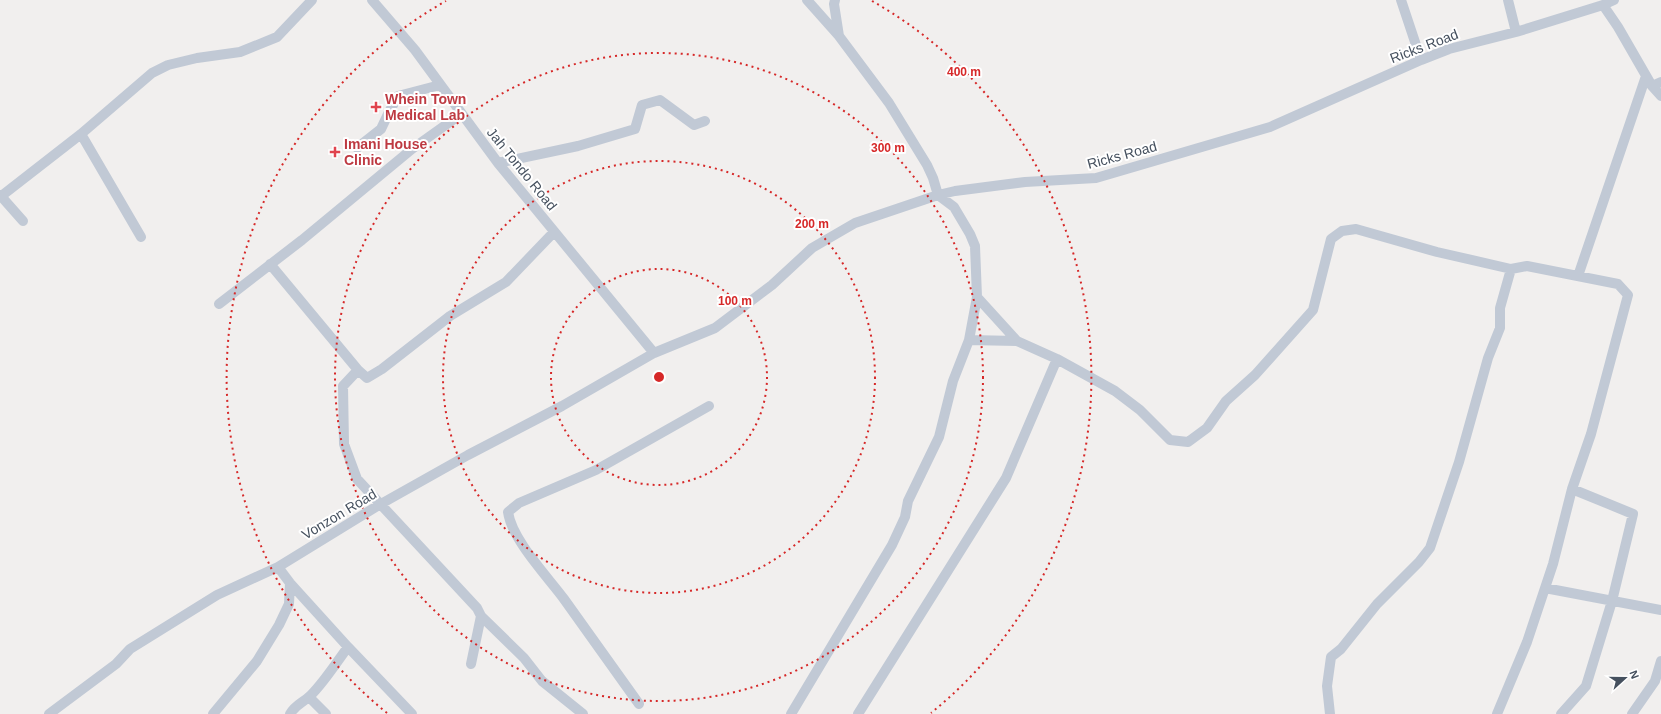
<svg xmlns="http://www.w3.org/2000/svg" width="1661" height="714" viewBox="0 0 1661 714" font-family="Helvetica,sans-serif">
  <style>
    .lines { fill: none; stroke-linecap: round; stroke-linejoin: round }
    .minor { stroke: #c1c9d5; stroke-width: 10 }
    .ring { fill: none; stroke: #d62828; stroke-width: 2; stroke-dasharray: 2 4 }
    .health-dot { fill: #e0444e; stroke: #fff; stroke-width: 1.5 }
    .labels { text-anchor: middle; stroke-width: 4; stroke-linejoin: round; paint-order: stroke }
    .street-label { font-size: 14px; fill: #45505e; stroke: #fff }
    .health-label { font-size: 14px; font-weight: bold; fill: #be3a42; stroke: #fff; text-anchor: start }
    .centre { fill: #d62828; stroke: #fff; stroke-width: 2 }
    .ring-label { font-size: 12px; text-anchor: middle; font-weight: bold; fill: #d62828; stroke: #fff; stroke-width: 4; stroke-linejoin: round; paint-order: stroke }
  </style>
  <rect width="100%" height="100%" fill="#f1efee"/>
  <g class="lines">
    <path class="minor" d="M372 0 415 50 498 163 654 353
      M807 0 839 36 889 103 927 165 933 178 938 195 954 207 970 234 975 246 977 297 1017 341
      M835 0 834 4 839 36
      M1401 0 1421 60
      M1508 0 1516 32
      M1603 5 1618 27 1652 86 1661 96
      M1652 86 1661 82
      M81 134 141 237
      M357 148 381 129 389 112 398 96 440 85
      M498 163 578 146 635 129 642 105 660 100 694 125 705 121
      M0 195 23 221
      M0 197 81 134 152 73 168 65 197 58 240 52 277 37 312 0
      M270 264 358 370
      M1578 276 1646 76
      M219 304 302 240 412 149 461 114
      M969 340 1017 341 1057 359 1115 391 1140 410 1170 440 1188 442 1207 428 1226 401 1255 375 1313 310 1331 239 1342 231 1356 229 1437 252 1511 269 1527 266 1618 284 1628 295 1591 434 1572 489 1553 564 1527 642 1497 714
      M278 567 290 583 348 647 412 714
      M1545 588 1661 610
      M481 616 524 658 542 681 583 714
      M471 664 481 616 477 608 357 479 344 444 343 386 358 370 367 378 382 369 450 316 506 282 554 232
      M309 697 326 714
      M639 704C614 669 589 634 564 599 547 576 512 540 508 512L519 503 596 470 709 406
      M49 714 116 664 130 649 217 595 278 567 379 505 468 455 562 406 654 353 715 328 772 285 812 248 855 223 938 195 955 191 1025 182 1096 178 1270 127 1421 60 1449 49 1516 32 1603 5 1614 0
      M213 714 257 661 279 625 289 604 290 583
      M290 714C296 704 303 703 311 695 325 681 336 663 348 647
      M791 714 892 545 905 517 908 501 939 437 953 381 969 340 977 297
      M858 714 1006 478 1057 359
      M1330 714 1327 686 1331 657 1341 649 1377 604 1419 562 1430 548 1459 462 1488 358 1500 328V308L1511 269
      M1561 714 1586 686 1612 601 1633 514 1572 489
      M1632 714 1655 681 1661 661"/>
  </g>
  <g class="ring">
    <circle cx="659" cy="377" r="108"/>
    <circle cx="659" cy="377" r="216"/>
    <circle cx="659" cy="377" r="324"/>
    <path d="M387 713A432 432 0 0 1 446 1M872 1A432 432 0 0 1 931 713"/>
  </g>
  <g class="health-dot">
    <path d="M374 101h4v4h4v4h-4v4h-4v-4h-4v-4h4z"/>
    <path d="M333 146h4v4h4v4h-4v4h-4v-4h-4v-4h4z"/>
  </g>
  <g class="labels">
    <g class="street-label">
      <text transform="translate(1424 46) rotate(-21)" y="5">Ricks Road</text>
      <text transform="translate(1122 155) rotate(-15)" y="5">Ricks Road</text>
      <text transform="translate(522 169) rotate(51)" y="5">Jah Tondo Road</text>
      <text transform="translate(339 514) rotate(-31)" y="5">Vonzon Road</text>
    </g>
    <g class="health-label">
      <text x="385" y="104">Whein Town<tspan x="385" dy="16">Medical Lab</tspan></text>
      <text x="344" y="149">Imani House<tspan x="344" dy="16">Clinic</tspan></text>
    </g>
  </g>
  <circle cx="659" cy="377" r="6" class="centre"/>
  <g class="ring-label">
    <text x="964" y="76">400 m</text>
    <text x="888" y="152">300 m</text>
    <text x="812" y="228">200 m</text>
    <text x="735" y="305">100 m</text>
  </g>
  <g transform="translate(1625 678) rotate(69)" stroke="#ffffff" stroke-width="3" paint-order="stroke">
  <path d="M0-3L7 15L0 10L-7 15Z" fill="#45505e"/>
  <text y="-6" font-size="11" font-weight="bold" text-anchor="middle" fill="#45505e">N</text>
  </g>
</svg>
